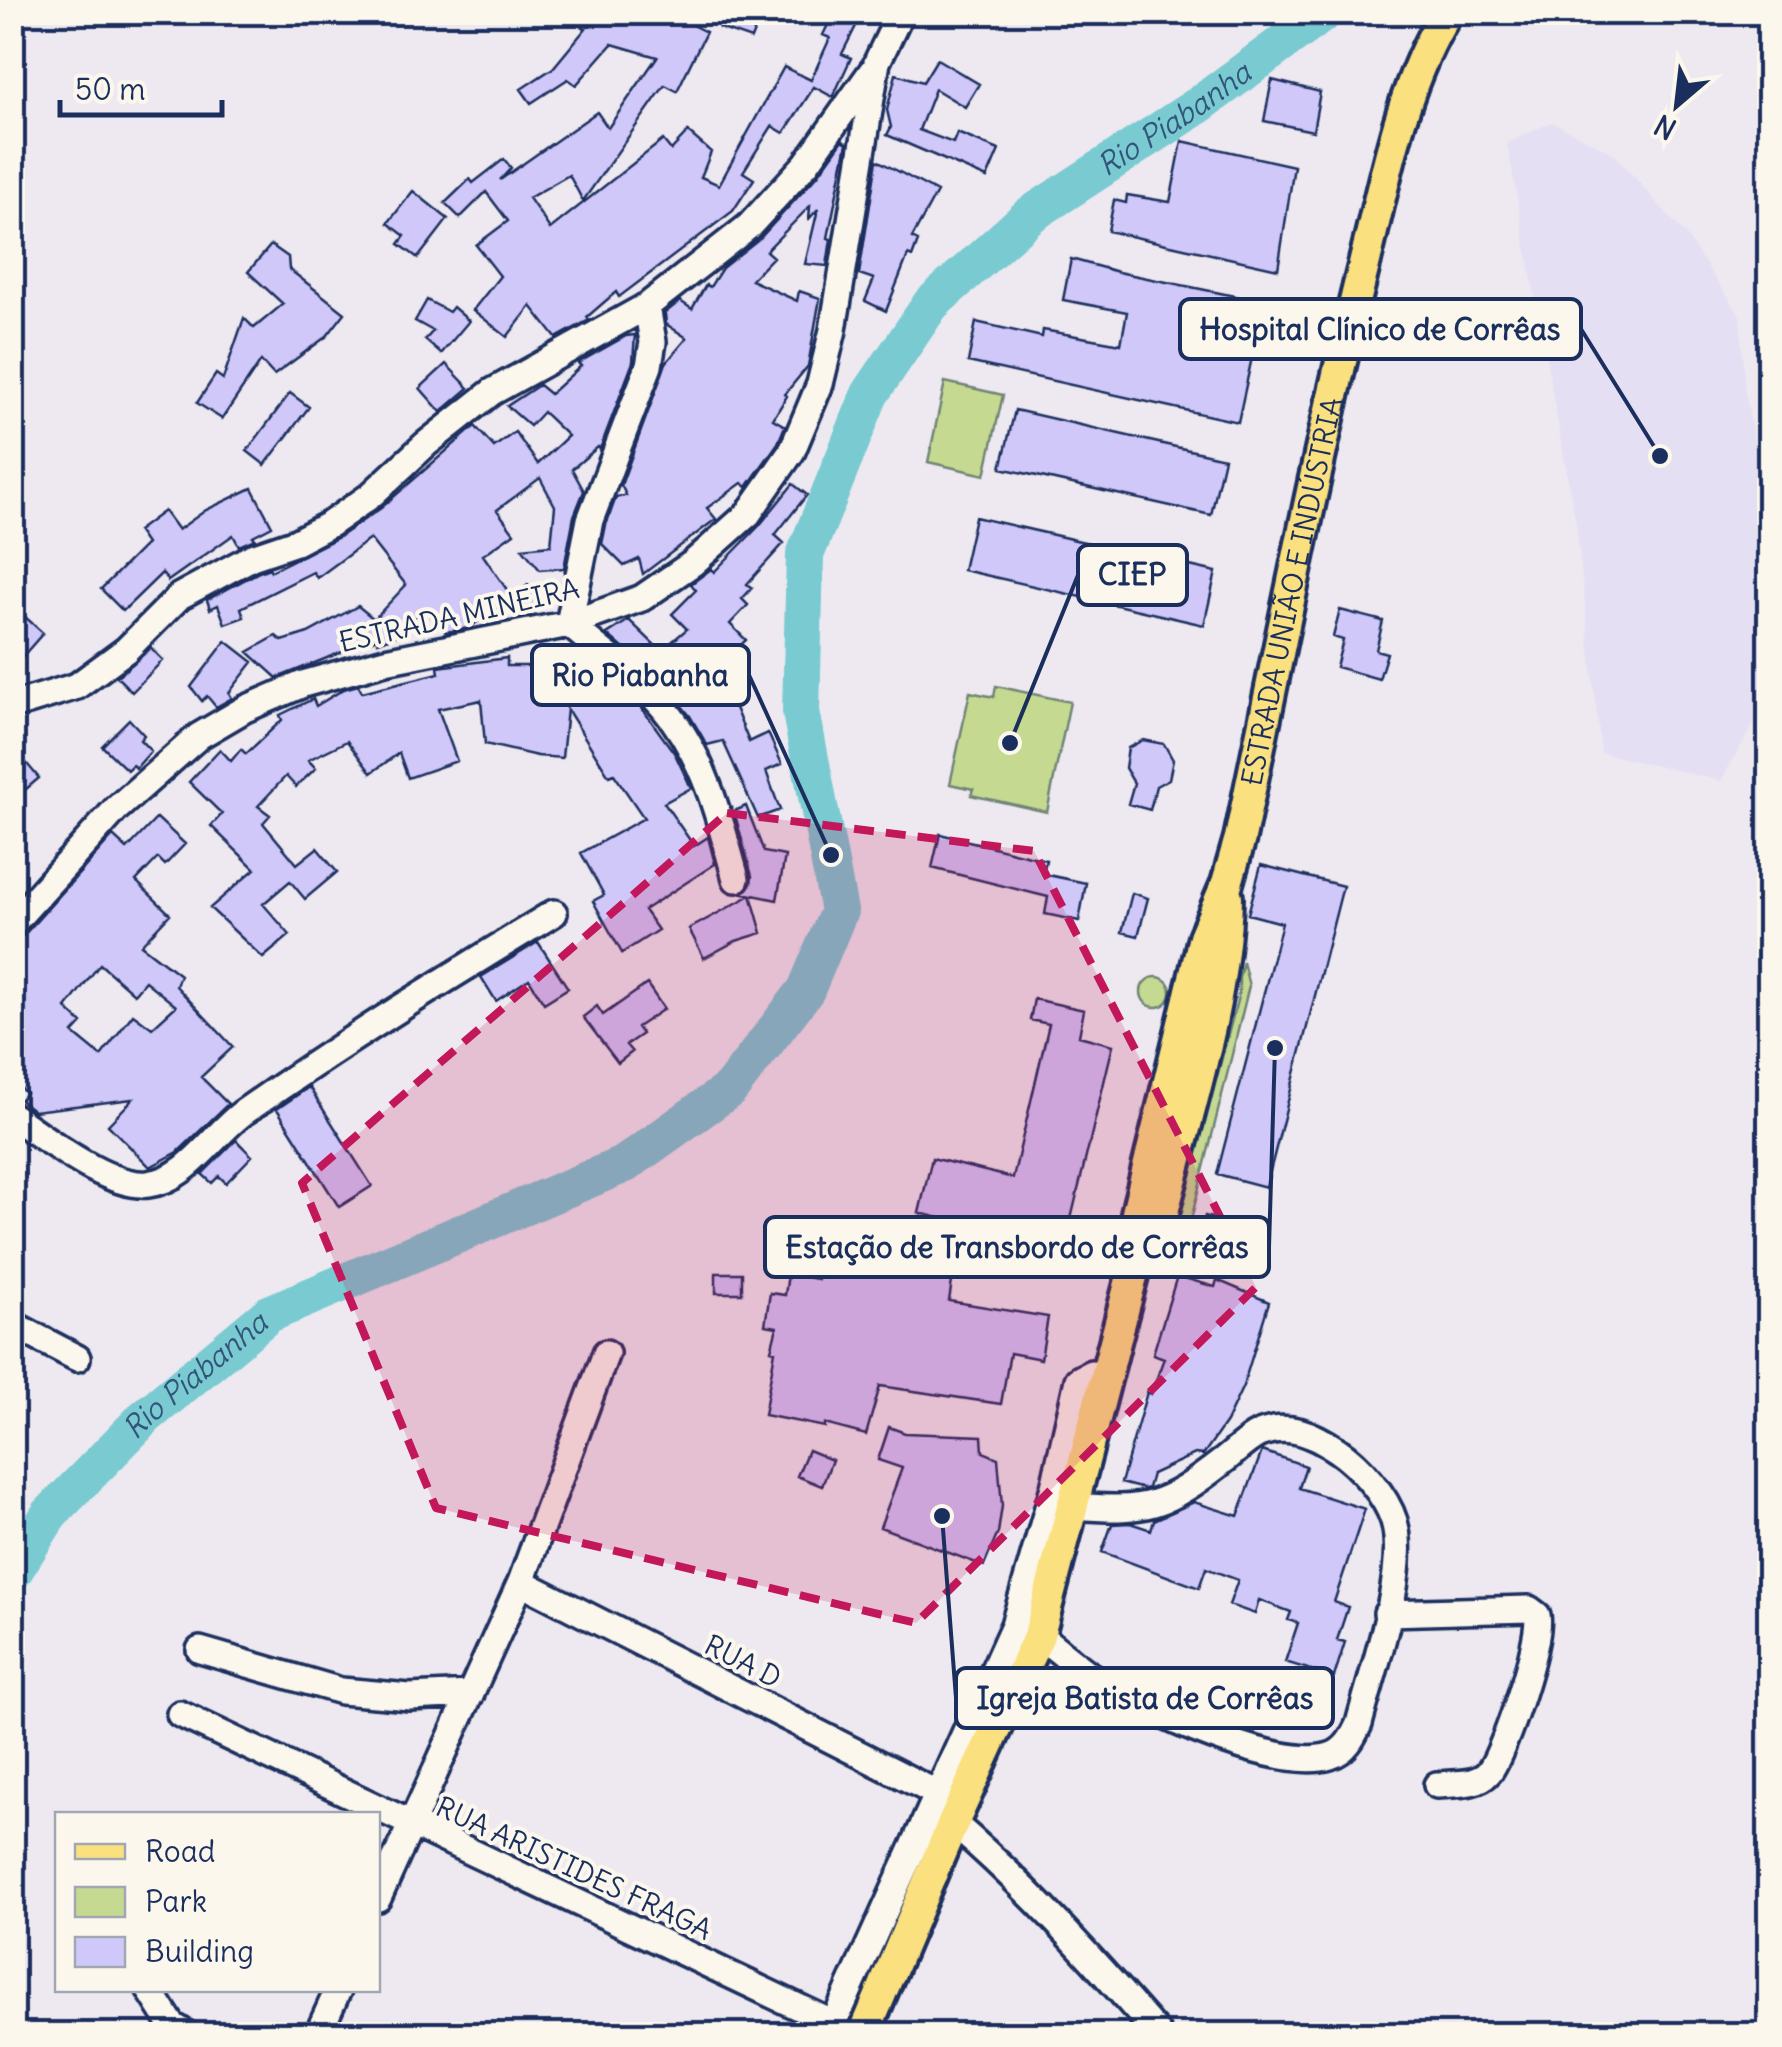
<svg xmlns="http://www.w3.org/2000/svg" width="1782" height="2047" viewBox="0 0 1782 2047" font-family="Delius,sans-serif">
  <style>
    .built { fill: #e5dff3 }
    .green { fill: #c5da90; stroke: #708477; stroke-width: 2.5 }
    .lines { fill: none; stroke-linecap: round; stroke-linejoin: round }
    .river { stroke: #79cad1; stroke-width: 38 }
    .building { fill: #d1c8fa; stroke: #1b2f5e; stroke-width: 2.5; fill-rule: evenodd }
    .minor-casing { stroke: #1b2f5e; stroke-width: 32 }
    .major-casing { stroke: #1b2f5e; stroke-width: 38 }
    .minor { stroke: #fbf7ec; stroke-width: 25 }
    .major { stroke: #fbe080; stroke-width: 30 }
    .marked { fill: #c2185b; fill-opacity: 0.2; stroke: #c2185b; stroke-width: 8; stroke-dasharray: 20 12; stroke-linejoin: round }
    .labels { text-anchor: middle; stroke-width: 8; stroke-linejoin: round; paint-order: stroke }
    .street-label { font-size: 28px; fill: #1b2f5e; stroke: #fbf7ec }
    .water-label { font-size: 30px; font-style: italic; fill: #32567b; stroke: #fbf7ec }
    .leader { fill: none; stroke: #1b2f5e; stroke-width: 4 }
    .callout-dot { fill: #1b2f5e; stroke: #fbf7ec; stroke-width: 4 }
    .callout { fill: #fbf7ec; stroke: #1b2f5e; stroke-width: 4 }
    .callout-label { font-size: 30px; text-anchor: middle; font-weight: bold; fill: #1b2f5e }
  </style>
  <rect width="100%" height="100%" fill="#eee9f0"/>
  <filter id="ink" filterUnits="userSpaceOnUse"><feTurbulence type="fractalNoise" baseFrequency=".01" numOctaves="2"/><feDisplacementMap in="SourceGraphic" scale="20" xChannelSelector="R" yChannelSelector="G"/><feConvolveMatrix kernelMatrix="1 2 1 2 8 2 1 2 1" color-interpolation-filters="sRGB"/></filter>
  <g filter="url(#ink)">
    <path class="built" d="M1552 122 1613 153 1685 234 1740 315 1745 392 1769 519 1770 665 1755 722 1721 781 1601 753 1576 524 1507 143Z"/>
    <path class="green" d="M945 382 1003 395 985 475 928 462Z
      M996 686 1070 702 1047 812 971 795 973 789 950 784 970 692 994 697Z
      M1243 962 1249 986 1190 1224 1189 1249 1173 1245 1239 993V978Z
      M1141 992a15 15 0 1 1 30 0a15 15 0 1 1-30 0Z"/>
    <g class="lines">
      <path class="river" id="s1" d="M12 1574 49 1515 145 1417 269 1314 625 1164 730 1089 806 990 839 911 801 712 805 555 870 394 931 304 1030 215 1196 107 1325 12"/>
    </g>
    <path class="building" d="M549 12H611L606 24 641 12H666L706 32 677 91 665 85 583 201 569 175 529 198 550 229 663 140 671 150 688 132 711 152 701 177 719 185 784 67 811 80 830 38 823 35 834 12H863L842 54 851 58 833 97 814 87 784 133 772 126 743 172 754 179 733 211 619 297 616 292 587 317 589 320 556 338 531 306 507 337 473 310 500 276 476 245 508 221 486 192 460 218 445 203 470 179 473 183 504 159 511 168 500 180 597 112 608 128 657 57 612 44 576 85 568 79 531 103 521 89 553 68 586 28Z
      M725 12H746L744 17 758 21 751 39 719 28Z
      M937 59 979 84 965 107 935 89 919 130 953 143 957 133 999 150 987 178 887 135 891 127 887 110 896 74 923 82Z
      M1272 80 1320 92 1313 131 1264 121Z
      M843 140 847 143 828 238 831 239 827 266 805 264 818 209 809 219 810 206 766 251 773 257 751 280 797 301 799 291 820 298 808 366 785 394 787 396 773 419 785 426 778 443 747 487 742 483 707 508 716 519 643 574 639 559 624 566 602 544 606 525 616 497 626 495 621 485 666 363 687 338 666 324 665 313 680 301 692 309 706 285 710 287 722 268 761 237 818 175Z
      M1182 141 1294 166 1278 269 1108 231 1114 200 1126 203 1127 195 1170 202Z
      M877 160 937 192 912 238 918 241 912 257 908 255 886 311 865 301 874 279 859 274Z
      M413 191 448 219 418 258 399 244 405 236 388 223Z
      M271 245 288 257 289 269 345 313 327 336 274 375 261 361 222 419 197 403 216 374 223 379 244 318 254 328 283 304 248 272Z
      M1071 259 1118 272 1264 302 1238 422 968 362 976 322 1042 337 1043 330 1121 344 1127 312 1063 300Z
      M427 300 449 312 453 307 469 321 441 354 425 340 433 331 415 321Z
      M635 335 633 362 600 449 598 447 572 469 584 491 574 516 564 568 540 570 522 548 551 545 555 506 540 478 497 510 514 533 483 555 512 597 469 628 446 632 424 608 399 634 378 642 377 638 277 678 248 652 276 636 282 641 308 633 358 606 374 619 406 585 370 539 317 578 313 572 241 608 244 617 225 624 218 605 210 609 207 600 259 572 269 568 271 571 339 537 381 508 475 426 494 447 515 432 538 464 568 436 543 412 530 426 507 406 539 385 550 394 581 366 578 363 626 336Z
      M446 364 469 388 441 412 420 388Z
      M290 393 309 407 265 465 247 451Z
      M1015 410 1224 458 1211 515 1001 468Z
      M793 484 807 495 775 535 784 543 747 584 752 588 742 599 748 605 730 624 746 640 715 670 722 676 749 742 768 733 782 764 766 771 780 810 758 818 723 741 707 745 690 716 665 685 607 634 629 620 661 651 687 629 672 614 696 590 691 584 711 569 714 572 759 526Z
      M252 488 272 526 253 536 255 539 239 546 233 535 168 581 162 573 123 611 101 589 146 544 137 531 164 511 178 530 206 510Z
      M975 517 1216 572 1204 625 963 570Z
      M528 585 543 605 528 616 513 596Z
      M12 605 43 633 22 657 12 648Z
      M1340 610 1383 621 1376 650 1387 653 1379 679 1336 667 1343 640 1333 637Z
      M226 641 253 662 229 693 232 698 216 707 207 696 202 701 191 687Z
      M151 648 163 660 132 692 117 677Z
      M507 658V666H552L553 662 583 666 584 658 641 707 675 754 691 788 664 803 694 846 708 837 715 864 644 910 658 930 622 953 593 901 604 895 581 853 644 818 614 774 609 776 567 709 562 758 537 756 485 744 481 700 438 709 457 761 408 778 399 753 371 773 347 741 308 760 316 768 296 787 286 776 258 806 270 815 263 823 297 864 317 848 337 872 305 899 290 881 263 904 290 935 263 958 210 908 255 869 211 826 222 814 189 782 220 749 231 761 241 749 246 754 282 720 280 715 313 699 316 706 344 689 358 685 362 692 439 673 438 667Z
      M129 719 144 735 140 740 151 751 136 768 132 765 127 770 102 746Z
      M1143 740 1164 744 1173 760 1169 779 1156 786 1150 810 1128 804 1134 783 1125 768 1128 748Z
      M12 746 39 778 12 801Z
      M746 806 764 852 785 856 777 900 743 893 751 884 752 876 734 811Z
      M157 818 185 844 165 865 158 858 136 881 170 914 141 945 180 975 176 986 233 1047 201 1077 228 1104 178 1152 150 1167 108 1125 133 1099 34 1111 20 1100 26 1093 12 1082V940L24 935 113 836 127 849ZM100 964 134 994 145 981 176 1006 152 1028 133 1014 101 1056 73 1033 82 1023 66 1008Z
      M940 834 1046 860 1043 874 1086 883 1079 921 1045 914 1048 897 932 868Z
      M1261 865 1343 886 1266 1187 1217 1174 1282 923 1248 914Z
      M1132 893 1148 898 1138 936 1122 932Z
      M751 895 762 933 736 941 704 958 689 929Z
      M538 942 568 988 544 1003 529 979 496 1001 481 977Z
      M647 984 664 1009 637 1027 642 1034 626 1045 632 1052 618 1063 583 1017 597 1006 603 1015Z
      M1034 999 1084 1010 1079 1036 1113 1045 1064 1248 919 1213 932 1158 1013 1178 1049 1024 1030 1020Z
      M309 1087 372 1186 339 1207 277 1109Z
      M236 1140 252 1156 226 1183 219 1176 212 1183 202 1174Z
      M1205 1216 1244 1228 1239 1244 1215 1236 1212 1245 1196 1241Z
      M822 1253 953 1275 949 1301 1048 1317 1041 1359 1010 1353 1001 1404 880 1386 866 1435 825 1424V1427L764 1415 775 1351 771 1350 777 1327 765 1325 770 1293 785 1295 788 1274 818 1279Z
      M716 1273H742V1293H716Z
      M1177 1276 1215 1287 1217 1280 1269 1302 1243 1386 1226 1422 1203 1455 1195 1454 1152 1474 1148 1488 1144 1489 1121 1483 1147 1392 1151 1394 1164 1358 1153 1354Z
      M889 1427 905 1433 982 1436 983 1452 998 1458 1002 1506 998 1533 984 1566 880 1527 902 1468 878 1460Z
      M808 1450 832 1460 822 1486 797 1476Z
      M1262 1451 1306 1466 1299 1488 1365 1509 1334 1602 1348 1607 1337 1640 1345 1642 1334 1677 1285 1662 1298 1623 1288 1620 1291 1612 1259 1600 1255 1614 1229 1605 1238 1580 1206 1568 1199 1588 1102 1552 1112 1524 1130 1523 1151 1530 1154 1520 1194 1502 1238 1516Z"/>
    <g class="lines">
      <g class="minor-casing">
        <path id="minor" d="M647 306 653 342 649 366 590 520 569 624C599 650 637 676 663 707 704 755 720 819 736 879
          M12 706 77 686 126 650 180 596 252 557 296 542 330 524 370 496 426 444 492 392 647 306 749 226 806 164 872 71
          M12 924 116 809 199 736 245 709 303 684 385 661 569 624 642 598 693 563 748 514 792 451 820 384 833 330 877 62 901 12
          M12 1116C46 1138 107 1188 148 1184 189 1179 212 1135 244 1112 345 1041 449 977 554 913
          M12 1324 77 1358
          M521 1582 938 1794
          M1387 1613 1529 1609 1537 1615C1543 1637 1504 1753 1489 1772 1477 1786 1454 1783 1437 1785
          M1039 1635C1059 1651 1079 1668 1100 1682 1144 1711 1279 1772 1330 1756 1346 1751 1353 1737 1359 1724 1372 1672 1409 1571 1394 1521 1386 1495 1359 1465 1337 1450 1313 1434 1288 1422 1259 1434 1246 1440 1233 1454 1222 1462 1164 1507 1147 1512 1074 1506
          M200 1650 341 1691 410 1697 471 1694
          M180 1714 834 2024
          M953 1823C1028 1887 1093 1960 1158 2034
          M378 1898 521 1582 606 1353
          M150 1990 172 2025 186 2034
          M318 2034 338 1990
          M829 2034 1014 1625 1054 1487 1078 1380 1091 1373 1108 1377"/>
      </g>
      <g class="major-casing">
        <g id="major">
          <path d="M1139 1249 1161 1220C1186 1117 1225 1003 1227 897"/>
          <path id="s2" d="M864 2034 953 1823 1039 1635 1139 1249 1137 1213 1204 937 1227 883 1240 838C1280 647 1317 455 1364 265 1385 180 1400 88 1447 12"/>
        </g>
      </g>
      <use href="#minor" class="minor"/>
      <use href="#major" class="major"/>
    </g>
  </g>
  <path class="marked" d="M727 813 1034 851 1256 1287 916 1623 436 1508 302 1183Z"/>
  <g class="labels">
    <g class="street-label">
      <text dy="10" stroke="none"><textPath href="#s2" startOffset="1512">ESTRADA UNIÃO E INDÚSTRIA</textPath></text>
      <text transform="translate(459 615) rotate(-13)" y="10">ESTRADA MINEIRA</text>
      <text transform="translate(743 1661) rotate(27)" y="10">RUA D</text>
      <text transform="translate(574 1868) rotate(25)" y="10">RUA ARISTIDES FRAGA</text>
    </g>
    <g class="water-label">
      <text dy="10" stroke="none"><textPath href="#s1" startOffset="2042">Rio Piabanha</textPath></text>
      <text dy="10" stroke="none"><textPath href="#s1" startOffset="272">Rio Piabanha</textPath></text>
    </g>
  </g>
  <path class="leader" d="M1660 456L1581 329M1010 743L1078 575M831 855L749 675M1275 1048L1269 1247M942 1516L956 1698"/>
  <g class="callout-dot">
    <circle cx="1660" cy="456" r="10"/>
    <circle cx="1010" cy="743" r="10"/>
    <circle cx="831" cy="855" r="10"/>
    <circle cx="1275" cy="1048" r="10"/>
    <circle cx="942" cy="1516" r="10"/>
  </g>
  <g class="callout">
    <rect x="1180" y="299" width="401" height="60" rx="10"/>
    <rect x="1078" y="545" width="109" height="60" rx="10"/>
    <rect x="532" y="645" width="217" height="60" rx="10"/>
    <rect x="765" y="1217" width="504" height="60" rx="10"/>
    <rect x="956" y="1668" width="377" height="60" rx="10"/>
  </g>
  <g class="callout-label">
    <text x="1380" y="340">Hospital Clínico de Corrêas</text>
    <text x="1132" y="585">CIEP</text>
    <text x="640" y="686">Rio Piabanha</text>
    <text x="1017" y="1258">Estação de Transbordo de Corrêas</text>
    <text x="1145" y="1709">Igreja Batista de Corrêas</text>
  </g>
  <rect width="1782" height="2047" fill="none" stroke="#fbf7ec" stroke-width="50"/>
  <rect x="25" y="25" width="1732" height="1997" fill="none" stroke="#1b2f5e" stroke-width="4" filter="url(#ink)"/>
  <rect x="55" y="1812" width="325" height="180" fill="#fbf7ec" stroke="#a1a7b3" stroke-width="2.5"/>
  <rect x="75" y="1844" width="50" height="15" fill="#fbe080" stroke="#a1a7b3" stroke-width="2.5"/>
  <text x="145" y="1862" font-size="30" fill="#1b2f5e">Road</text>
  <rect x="75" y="1887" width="50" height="30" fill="#c5da90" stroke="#a1a7b3" stroke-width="2.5"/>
  <text x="145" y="1912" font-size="30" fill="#1b2f5e">Park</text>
  <rect x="75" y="1937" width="50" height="30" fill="#d1c8fa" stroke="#a1a7b3" stroke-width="2.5"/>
  <text x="145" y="1962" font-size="30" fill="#1b2f5e">Building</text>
  <g transform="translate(1677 105) rotate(208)" stroke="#fbf7ec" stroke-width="8" paint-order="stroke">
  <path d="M0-8L18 38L0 25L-18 38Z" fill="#1b2f5e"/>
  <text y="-15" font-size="28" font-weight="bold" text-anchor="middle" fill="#1b2f5e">N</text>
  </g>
  <path d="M60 100v15h162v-15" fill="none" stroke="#1b2f5e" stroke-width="5"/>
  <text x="75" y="100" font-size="30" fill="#1b2f5e" stroke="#fbf7ec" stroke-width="8" paint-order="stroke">50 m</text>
</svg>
